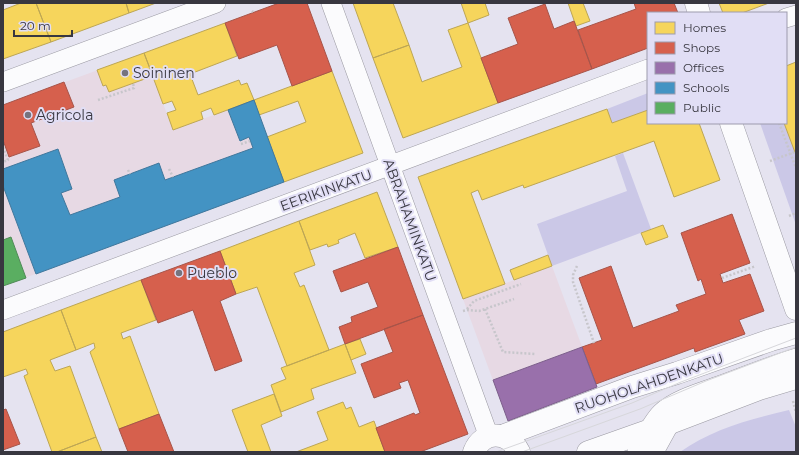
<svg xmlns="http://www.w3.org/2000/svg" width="799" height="455" viewBox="0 0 799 455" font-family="Montserrat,sans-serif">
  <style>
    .commercial { fill: #e7d9e4 }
    .green { fill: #cbc8e7 }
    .homes { fill: #f6d55c; stroke: #bda654 }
    .shops { fill: #d6604d; stroke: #a75449 }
    .offices { fill: #9970ab; stroke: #7c5f8b }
    .schools { fill: #4393c3; stroke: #40779c }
    .public { fill: #5aae61; stroke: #508a57 }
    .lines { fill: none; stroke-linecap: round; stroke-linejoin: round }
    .minor-casing { stroke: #9a99a2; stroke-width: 20 }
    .tertiary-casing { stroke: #9a99a2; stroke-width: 23 }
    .secondary-casing { stroke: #9a99a2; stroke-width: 23 }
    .path { stroke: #c7c6cb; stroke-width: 2.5; stroke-dasharray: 2 2; stroke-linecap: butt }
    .minor { stroke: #fbfbfd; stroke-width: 19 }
    .tertiary { stroke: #fbfbfd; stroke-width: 22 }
    .secondary { stroke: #fbfbfd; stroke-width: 22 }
    .tram { stroke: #d7d7db; stroke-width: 1 }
    .poi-dot { fill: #75737e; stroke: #e1def5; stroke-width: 1.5 }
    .labels { text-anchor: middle; stroke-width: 4; stroke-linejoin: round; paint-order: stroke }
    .poi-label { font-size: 14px; fill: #383740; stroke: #e1def5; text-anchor: start }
    .street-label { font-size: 14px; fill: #383740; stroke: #e1def5 }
  </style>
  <rect width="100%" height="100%" fill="#e5e3f0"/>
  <path class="commercial" d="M144 53 173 130 254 100 284 182 3 286V105Z
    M552 266 597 387 508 421 463 299Z"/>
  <path class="green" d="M648 93V110L612 123 607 109Z
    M760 123H784L796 155V225Z
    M623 153 651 229 552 266 537 224 627 191 615 156Z
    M789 410 796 427V452H680C712 429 751 419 789 410Z"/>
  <path class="homes" d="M21 3H36L51 42 3 59V10Z
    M36 3H126L129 13 51 42Z
    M126 3H156L129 13Z
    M353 3H393L409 45 373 58Z
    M461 3H485L489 15 468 23Z
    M568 3H583L590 21 576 26Z
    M719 3H769L742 13H723Z
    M225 23 237 56 190 74 198 95 239 80 241 85 247 83 254 100 214 115 211 108 201 112 203 119 173 130 167 113 176 110 172 101 163 104 144 53Z
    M468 23 498 103 403 138 373 58 409 45 422 82 424 81 462 67 448 30Z
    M144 53 153 76 109 92 106 85 103 86 97 70Z
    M796 62V155L784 123H786V66Z
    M332 71 363 153 284 182 267 137 306 122 298 101 259 115 254 100Z
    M607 109 612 123 648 110V123H699L720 180 674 197 654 141 524 188 523 185 482 200 478 190 471 193 505 284 463 299 418 177Z
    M377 192 398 247 365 258 355 233 338 240 339 243 328 247 327 244 310 250 299 221Z
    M299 221 315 265 294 273 300 287 304 285 329 350 287 366 257 287 236 294 220 251Z
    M663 225 668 237 646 245 641 233Z
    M548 255 552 266 514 280 510 270Z
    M141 280 156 320 121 333 123 339 130 336 159 414 119 429 90 352 95 348 94 343 76 350 61 310Z
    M61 310 76 350 50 360 55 371 70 366 96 437 57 452H52L24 376 28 374 26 369 3 377V332Z
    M360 339 366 354 351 360 345 344Z
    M345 344 356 373 311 389 314 399 281 412 271 385 286 379 281 368Z
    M274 394 282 416 261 425 271 452H248L232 410Z
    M343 402 346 409 351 407 359 427 374 421 385 452H296L328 440 317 412Z
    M96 437 102 452H57Z"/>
  <path class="shops" d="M279 3H307L332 71 292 86 277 45 239 59 225 23Z
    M634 3H674L678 13H648V48L592 69 578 30 636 9Z
    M545 4 554 29 574 21 592 69 498 103 481 58 518 44 508 18Z
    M64 82 74 107 31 123 40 146 9 157 3 140V105Z
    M732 214 750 263 720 274 723 283 750 274 764 311 739 320 745 334 695 352 694 348 596 384 582 347 602 340 579 278 611 266 633 328 679 311 676 305 706 294 701 279 698 281 681 233Z
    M398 247 423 315 345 344 339 327 352 322 351 317 378 307 368 282 341 292 333 271Z
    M220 251 236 294 220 301 242 361 215 371 193 310 158 323 141 280Z
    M423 315 468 434 420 452H385L376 428 414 413 415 415 420 413 408 380 399 383 401 388 374 398 361 364 393 352 384 329Z
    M6 409 20 444 3 450V410Z
    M159 414 174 452H128L119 429Z"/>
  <path class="offices" d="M582 347 597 387 508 421 493 380Z"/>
  <path class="schools" d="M254 100 284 182 36 274 3 186V169L58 149 72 189 61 193 70 215 120 197 114 180 159 163 165 180 253 148 249 137 240 141 228 110Z"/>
  <path class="public" d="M11 237 26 278 3 286V240Z"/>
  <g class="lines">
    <g class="minor-casing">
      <path id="minor" d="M331 3 489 437
        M786 18 796 15
        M3 82 216 3
        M3 310 648 69
        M637 452C644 439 651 423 661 413 675 399 705 391 724 384 748 375 772 365 796 358
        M654 452 670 423"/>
    </g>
    <g class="tertiary-casing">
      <path id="tertiary" d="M502 436 632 387 677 373 771 340 796 333
        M474 452C483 429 509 431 519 452
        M588 452 670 423 759 389 796 378"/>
    </g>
    <g class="secondary-casing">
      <path id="secondary" d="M696 3 699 13
        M731 123 796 309"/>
    </g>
    <path class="path" d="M276 3V4
      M252 11 253 12
      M98 100 134 88 133 83
      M779 123 796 168
      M241 144 250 141
      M3 147 8 160 3 162
      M770 161 795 152
      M169 169 173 177
      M128 170 130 174
      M789 216 796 213
      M577 266 573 275V282L594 343
      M722 278 756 266
      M467 309 474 301 521 284
      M485 309 503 352 535 354
      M463 311 467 310 479 311 514 299
      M793 401 796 413"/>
    <use href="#minor" class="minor"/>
    <use href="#tertiary" class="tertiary"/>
    <use href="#secondary" class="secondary"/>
    <path class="tram" d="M496 452 632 403 681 382 796 338
      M522 452 640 409 706 381 796 347"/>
  </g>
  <g class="poi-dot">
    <circle cx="125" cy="73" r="4"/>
    <circle cx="28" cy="115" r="4"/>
    <circle cx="179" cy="273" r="4"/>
  </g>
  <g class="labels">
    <g class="poi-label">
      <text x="133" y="78">Soininen</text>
      <text x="36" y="120">Agricola</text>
      <text x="187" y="278">Pueblo</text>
    </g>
    <g class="street-label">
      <text transform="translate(326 190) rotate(-20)" y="5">EERIKINKATU</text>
      <text transform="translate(410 220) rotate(70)" y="5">ABRAHAMINKATU</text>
      <text transform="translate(649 383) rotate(-19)" y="5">RUOHOLAHDENKATU</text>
    </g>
  </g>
  <rect width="799" height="455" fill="none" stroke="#383740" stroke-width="8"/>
  <rect x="647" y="12" width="140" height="112" fill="#e1def5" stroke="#9d9bad"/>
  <rect x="655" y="22" width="20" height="12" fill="#f6d55c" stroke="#9d9bad"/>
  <text x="683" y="32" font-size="12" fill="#383740">Homes</text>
  <rect x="655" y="42" width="20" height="12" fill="#d6604d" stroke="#9d9bad"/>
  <text x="683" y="52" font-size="12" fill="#383740">Shops</text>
  <rect x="655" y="62" width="20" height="12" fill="#9970ab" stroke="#9d9bad"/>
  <text x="683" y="72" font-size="12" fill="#383740">Offices</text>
  <rect x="655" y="82" width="20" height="12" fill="#4393c3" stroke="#9d9bad"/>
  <text x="683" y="92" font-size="12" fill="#383740">Schools</text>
  <rect x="655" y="102" width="20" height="12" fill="#5aae61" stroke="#9d9bad"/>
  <text x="683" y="112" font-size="12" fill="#383740">Public</text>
  <path d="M14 30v6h58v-6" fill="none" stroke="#383740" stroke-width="2"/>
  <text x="20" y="30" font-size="12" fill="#383740" stroke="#e1def5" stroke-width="3" paint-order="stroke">20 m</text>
</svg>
